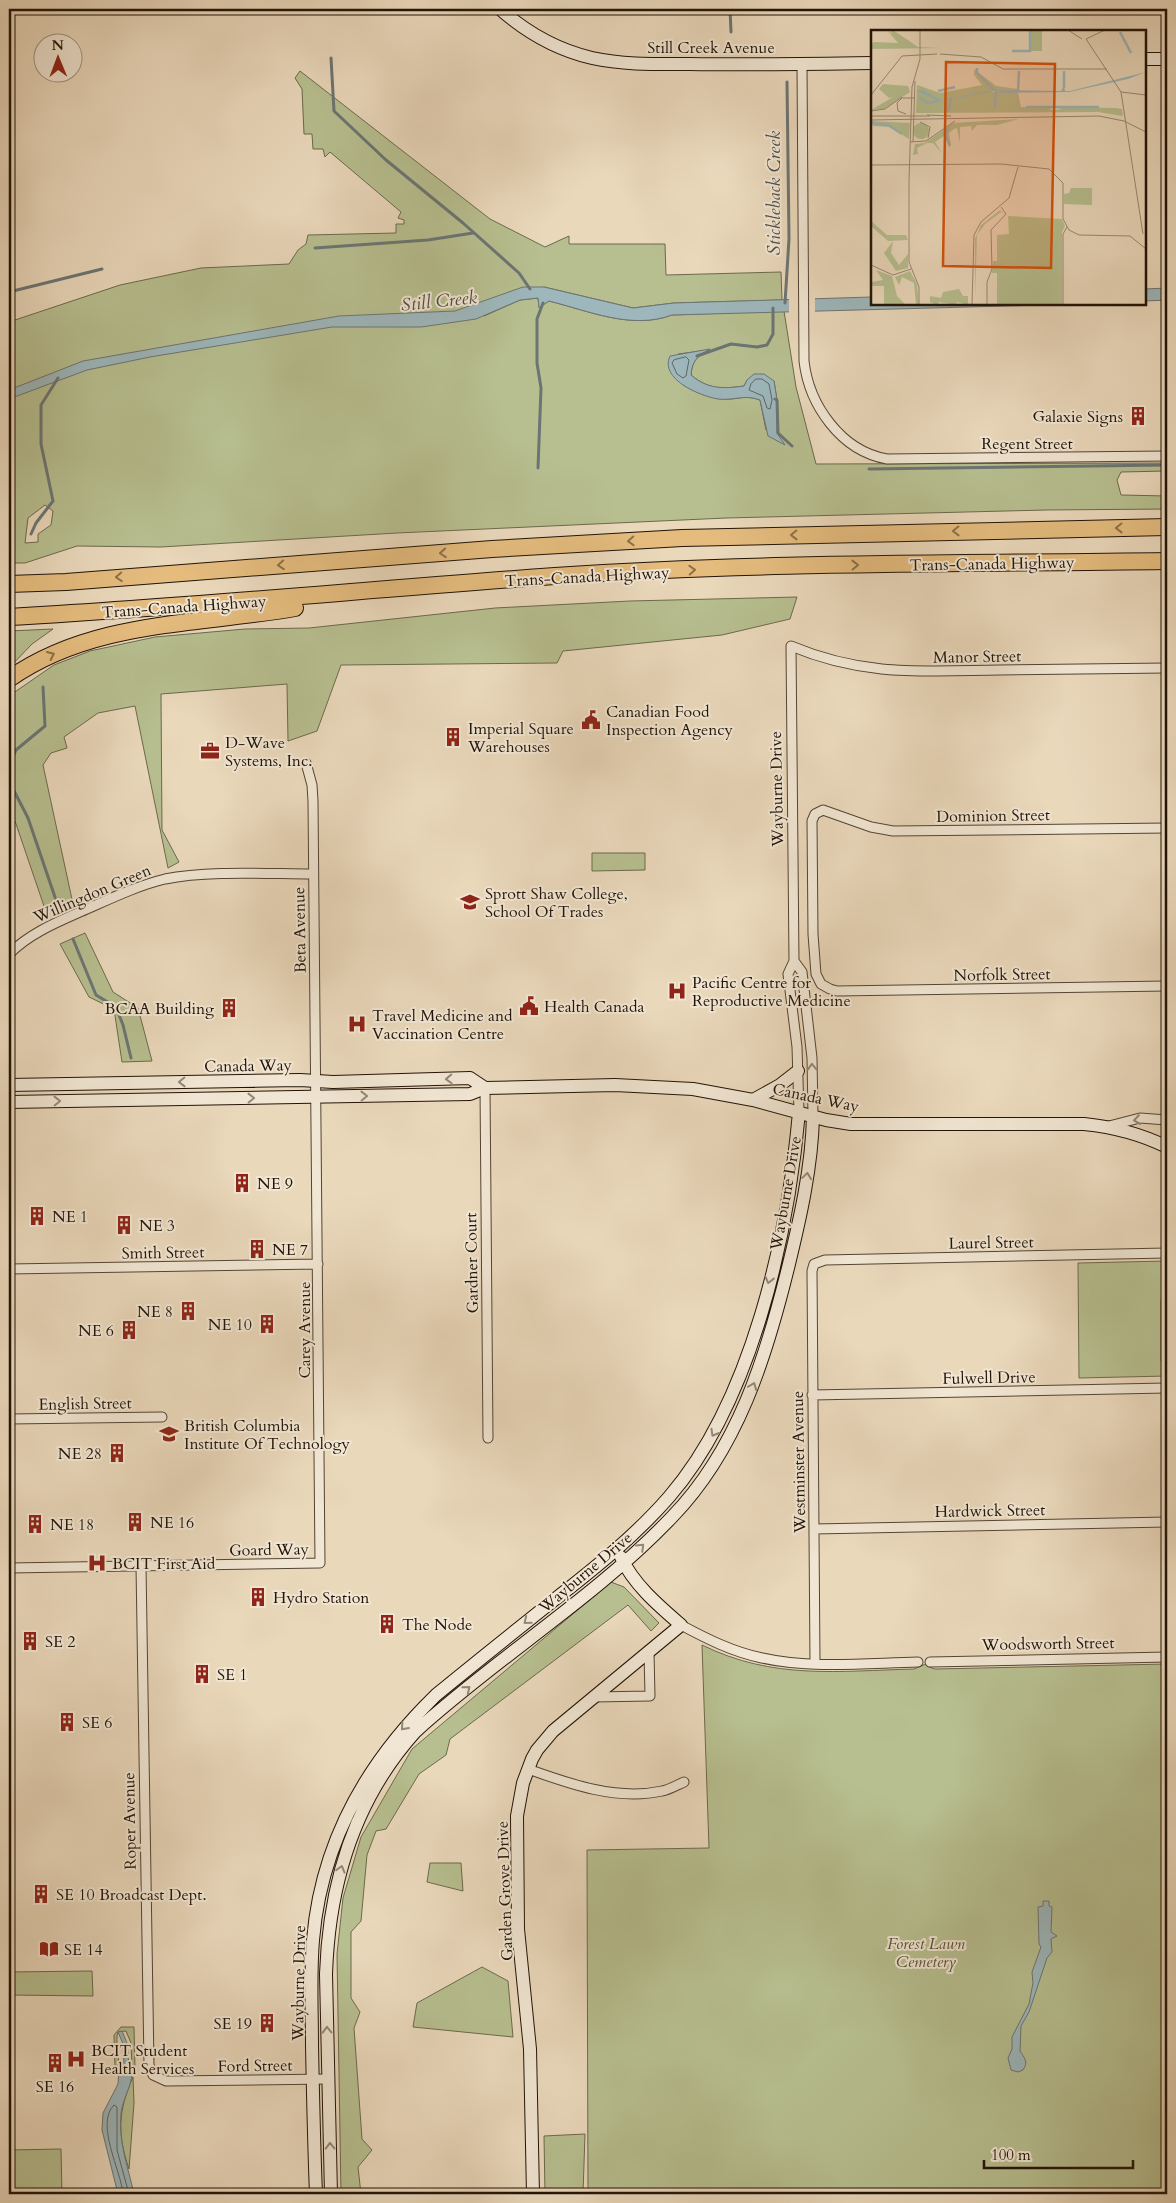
<svg xmlns="http://www.w3.org/2000/svg" width="1176" height="2203" viewBox="0 0 1176 2203" font-family="Cardo,serif">
  <style>
    .green { fill: #b7bf90; stroke: #6c694c; fill-rule: evenodd }
    .water { fill: #9db7bc; stroke: #6b7574 }
    .pier { fill: #ead8bb }
    .lines { fill: none; stroke-linecap: round; stroke-linejoin: round }
    .shore { stroke: #5f6562; stroke-width: 1 }
    .stream { stroke: #6b7574; stroke-width: 3 }
    .street-casing { stroke: #534434; stroke-width: 11 }
    .secondary-casing { stroke: #211307; stroke-width: 14 }
    .highway-casing { stroke: #211307; stroke-width: 18 }
    .street { stroke: #f1e6d3; stroke-width: 9 }
    .secondary { stroke: #f1e6d3; stroke-width: 12 }
    .highway { stroke: #e5bc7e; stroke-width: 16 }
    .oneway { stroke: #8d7048 }
    .oneway2 { stroke: #938777 }
    .labels { text-anchor: middle; stroke-width: 4; stroke-linejoin: round; paint-order: stroke }
    .street-label { font-size: 16px; fill: #211307; stroke: #f1e6d3 }
    .poi-label { font-size: 16px; fill: #211307; stroke: #f1e6d3; text-anchor: start }
    .park-label { font-size: 16px; font-style: italic; fill: #564f37; stroke: #f1e6d3 }
    .water-label { font-size: 18px; font-style: italic; fill: #4c4c46; stroke: #f1e6d3 }
    .inset-river { fill: none; stroke: #9db7bc; stroke-width: 2.5 }
    .inset-road { fill: none; stroke: #9a8973; stroke-width: 1 }
    .view { fill: #d4520c; fill-opacity: 0.15; stroke: #d4520c; stroke-width: 2.5 }
    .inset-edge { fill: none; stroke: #211307; stroke-width: 2.5 }
  </style>
  <rect width="100%" height="100%" fill="#ead8bb"/>
  <filter id="stains"><feTurbulence type="fractalNoise" baseFrequency=".004" numOctaves="4"/><feColorMatrix values="0 0 0 0 .2 0 0 0 0 .09 0 0 0 0 .02 0 0 0 .5 -.17"/></filter>
  <radialGradient id="worn" r=".72"><stop offset=".6" stop-color="#630" stop-opacity="0"/><stop offset="1" stop-color="#630" stop-opacity=".3"/></radialGradient>
  <path class="green" d="M300 71 490 219 545 247 569 236V244H665L666 275 781 272 782 300 674 303 633 308 544 287 484 316 520 300 538 298 539 307 549 301C589 311 632 330 672 315L784 311 796 387 816 464 1166 463 1167 471 1121 472 1117 480 1121 495 1167 496V509L1046 510 726 518 397 533 161 547 77 546 25 563H9V322L120 285 201 268 289 264 298 250 306 244 308 235 396 233V224H404V220L398 218 401 212 330 152 325 157 323 149H313L312 134H304L302 89 295 78ZM709 350C697 356 692 361 691 375 709 390 722 389 744 386L747 380 774 381 777 400V433L766 430 760 400C744 394 739 400 725 399 710 399 696 392 683 385L678 354ZM45 505 53 511 51 525 38 534V542L25 543 28 518Z
    M797 597 790 619 722 635 563 651 557 663 341 665 317 731 288 741 287 684 161 694 162 830 179 862 168 868 135 706 98 713 64 737 67 748 51 753 43 765 73 904 46 912 15 821 9 815V696L54 665 90 651 155 637 245 629 309 628 495 608 630 601Z
    M53 629 32 644 9 668V631Z
    M592 853H645V870L592 871Z
    M85 933 113 992 138 1008 152 1061 122 1062 114 1009 89 997 60 944Z
    M1167 1261V1299L1161 1300V1361H1167V1376L1079 1378 1078 1263Z
    M611 1582 624 1587 659 1623 651 1631 628 1605 450 1739 446 1755 419 1774 386 1829 376 1831 367 1855 361 1921 351 1932V1998L360 2012 354 2028 362 2139 372 2150 358 2167 361 2194H341L337 1954 343 1898 361 1837 412 1749Z
    M702 1645C773 1680 838 1671 914 1669L926 1664 929 1667 935 1669 1167 1664V2194H588L587 1850 709 1848Z
    M430 1863H461L463 1891 427 1882Z
    M482 1967 508 1981 513 2037 413 2027 417 2003Z
    M92 1971 93 1996 9 1995V1972Z
    M121 2027H134L135 2068 132 2067 131 2043 126 2031 118 2032C115 2040 119 2058 119 2067L115 2068 114 2035Z
    M133 2077 134 2103 129 2169C117 2134 118 2111 133 2077Z
    M585 2134 583 2194H545L544 2136Z
    M61 2149 62 2194H9V2150Z"/>
  <path class="water" d="M523 287H544L633 308 674 303 872 297V304H1080L672 315C632 330 589 311 549 301L539 308 538 298 520 300 476 319 421 327H332L150 357 87 370 9 399V390L83 361 339 316 455 311Z
    M1167 288V300L1145 301V289Z
    M710 349C698 356 692 360 691 375 707 389 723 389 744 386L747 380 754 374H764L774 381 777 400V433L785 445 768 436 760 400C744 394 733 401 718 399 700 396 659 379 670 356Z
    M1043 1901H1049V1906L1052 1907 1051 1932 1057 1936 1051 1939 1052 1952 1047 1958 1029 2012 1021 2026 1020 2051C1024 2058 1029 2061 1023 2070L1018 2072 1011 2070 1008 2058 1012 2049V2037L1029 2004 1033 1983 1032 1972 1041 1947 1039 1944 1038 1907 1043 1906Z
    M122 2031 127 2043 129 2066 132 2067C134 2083 123 2097 121 2113 118 2141 128 2167 134 2194H118L102 2130 103 2113 118 2084 119 2067 124 2066 123 2044 118 2032Z"/>
  <path class="pier" d="M815 296V313L789 314V297Z"/>
  <g class="lines">
    <path class="shore" d="M686 357 689 360 686 376 683 378 677 374 672 363 674 360Z
      M756 379H762L769 384 772 400 770 409 767 408 763 396 749 390 751 384Z
      M123 2194C121 2170 95 2124 114 2105L117 2107V2150L129 2194"/>
    <path class="stream" d="M730 9 731 32
      M331 58 334 111 386 160 463 223 519 273 530 289
      M315 248 428 240 473 233
      M9 292 102 269
      M785 303 789 239 787 82
      M697 356 731 344 757 347 767 345 773 334V308
      M775 399 777 400 778 433 792 446
      M538 468 541 388 537 363V319L543 303
      M869 469 1166 465
      M31 534 36 523 53 501 41 444V405L58 378
      M9 766 16 750 45 726 43 687
      M9 781 28 818 58 906
      M73 939 96 995 116 1007 123 1025 131 1058"/>
    <g class="street-casing">
      <path id="street" d="M802 64 804 361C809 405 841 451 887 459L1167 456
        M1167 828 893 831 871 827 823 810 815 814 812 821 813 934 816 974 821 984 830 989 837 991 1167 986
        M9 954C29 934 55 923 80 912 108 900 136 886 165 879 208 870 269 874 313 874
        M794 961 802 972 805 997 812 1058 813 1116
        M485 1088 488 1438
        M799 1112 797 1047 788 974 794 961 791 646C865 677 923 671 1000 670 1056 669 1112 669 1167 668
        M1109 1126 1140 1118 1167 1120
        M9 1269 318 1264
        M812 1395 1167 1388
        M9 1419 162 1417
        M814 1529 1167 1522
        M141 1566 149 2065 153 2075 166 2081 328 2079
        M9 1568 320 1563 313 801 312 785 306 763
        M681 1625C707 1639 733 1652 762 1658 811 1669 868 1663 918 1662
        M930 1662 1167 1657
        M815 1663 812 1271 814 1264 825 1260 1167 1253
        M594 1697 650 1696 649 1653
        M528 1769C570 1784 617 1801 662 1791 669 1790 677 1785 684 1782"/>
    </g>
    <g class="secondary-casing">
      <path id="secondary" d="M500 9C526 32 558 50 592 58 624 65 658 64 690 64 751 65 812 64 872 63
        M1145 59H1167
        M9 1085 300 1080 333 1082 470 1078 485 1088
        M753 1100 780 1085 798 1071
        M9 1102 470 1094 485 1088 615 1085 693 1089 753 1100 826 1120 851 1124H1084C1114 1127 1141 1134 1167 1147
        M316 2194C314 2145 313 2096 312 2046 312 2011 310 1975 313 1940 321 1843 367 1762 436 1695 475 1663 514 1632 554 1600 595 1568 635 1536 669 1497 752 1401 788 1236 799 1112
        M331 2194 326 1974C329 1885 354 1800 415 1732 497 1657 595 1598 672 1517 738 1449 766 1357 788 1268 800 1219 812 1167 813 1116
        M533 2194 530 2049 518 1929 517 1816 523 1783 532 1759 537 1750 553 1731 681 1625C659 1606 633 1584 621 1557"/>
    </g>
    <g class="highway-casing">
      <path id="highway" d="M9 584 66 582 492 549 682 538 1167 527
        M9 617C191 607 373 589 555 576 759 562 963 564 1167 561
        M9 679C93 620 198 625 295 608"/>
    </g>
    <use href="#street" class="street"/>
    <use href="#secondary" class="secondary"/>
    <use href="#highway" class="highway"/>
  </g>
  <defs><path id="oneway-chevron" d="M-2-3.5L2.5 0L-2 3.5" fill="none" stroke-width="1.6" stroke-linecap="round" stroke-linejoin="round" transform="scale(1.25)"/></defs>
  <g class="oneway">
    <use href="#oneway-chevron" transform="translate(1119 528) rotate(179)"/>
    <use href="#oneway-chevron" transform="translate(956 531) rotate(179)"/>
    <use href="#oneway-chevron" transform="translate(794 535) rotate(179)"/>
    <use href="#oneway-chevron" transform="translate(631 541) rotate(177)"/>
    <use href="#oneway-chevron" transform="translate(443 553) rotate(176)"/>
    <use href="#oneway-chevron" transform="translate(281 565) rotate(176)"/>
    <use href="#oneway-chevron" transform="translate(855 565) rotate(-1)"/>
    <use href="#oneway-chevron" transform="translate(692 570) rotate(-3)"/>
    <use href="#oneway-chevron" transform="translate(119 577) rotate(176)"/>
    <use href="#oneway-chevron" transform="translate(51 655) rotate(-25)"/>
  </g>
  <g class="oneway2">
    <use href="#oneway-chevron" transform="translate(812 1067) rotate(-92)"/>
    <use href="#oneway-chevron" transform="translate(449 1079) rotate(178)"/>
    <use href="#oneway-chevron" transform="translate(182 1082) rotate(179)"/>
    <use href="#oneway-chevron" transform="translate(364 1096) rotate(-1)"/>
    <use href="#oneway-chevron" transform="translate(251 1098) rotate(-1)"/>
    <use href="#oneway-chevron" transform="translate(57 1101) rotate(-1)"/>
    <use href="#oneway-chevron" transform="translate(1137 1120) rotate(172)"/>
    <use href="#oneway-chevron" transform="translate(807 1176) rotate(-82)"/>
    <use href="#oneway-chevron" transform="translate(769 1280) rotate(104)"/>
    <use href="#oneway-chevron" transform="translate(753 1386) rotate(-69)"/>
    <use href="#oneway-chevron" transform="translate(714 1433) rotate(120)"/>
    <use href="#oneway-chevron" transform="translate(641 1547) rotate(-44)"/>
    <use href="#oneway-chevron" transform="translate(527 1621) rotate(141)"/>
    <use href="#oneway-chevron" transform="translate(467 1689) rotate(-39)"/>
    <use href="#oneway-chevron" transform="translate(404 1727) rotate(132)"/>
    <use href="#oneway-chevron" transform="translate(341 1869) rotate(-74)"/>
    <use href="#oneway-chevron" transform="translate(327 2030) rotate(-91)"/>
    <use href="#oneway-chevron" transform="translate(330 2146) rotate(-91)"/>
  </g>
  <defs>
    <g id="building-bare" transform="scale(1.5)"><path d="M-4-6H4V6H1V3H-1V6H-4ZM-2.5-4.3h1.7v1.8h-1.7ZM.8-4.3h1.7v1.8H.8ZM-2.5-1h1.7V.8h-1.7ZM.8-1h1.7V.8H.8Z" fill="#8f2418" stroke="#f1e6d3" stroke-width="2.5" paint-order="stroke"/></g>
    <g id="civic-bare" transform="scale(1.5)"><path d="M-.6-6.5H3V-4.5H.6V-3L4-1V1h2V6H-6V1h2V-1L-.6-3ZM-1.2 2.5V6h2.4V2.5Z" fill="#8f2418" stroke="#f1e6d3" stroke-width="2.5" paint-order="stroke"/></g>
    <g id="office-bare" transform="scale(1.5)"><path d="M-6-3h4V-5.5h4V-3h4V5H-6ZM-1-4.5V-3h2v-1.5ZM-6 0V1H6V0Z" fill="#8f2418" stroke="#f1e6d3" stroke-width="2.5" paint-order="stroke"/></g>
    <g id="university-bare" transform="scale(1.5)"><path d="M0-5L7-2L0 1L-7-2ZM-4 1L0 2.5L4 1V4Q0 6-4 4Z" fill="#8f2418" stroke="#f1e6d3" stroke-width="2.5" paint-order="stroke"/></g>
    <g id="hospital-bare" transform="scale(1.5)"><path d="M-5-5h3v3.5h4V-5h3V5h-3V1.5h-4V5h-3Z" fill="#8f2418" stroke="#f1e6d3" stroke-width="2.5" paint-order="stroke"/></g>
    <g id="library-bare" transform="scale(1.5)"><path d="M-6-4Q-3-5.5-.7-3.5V5Q-3 3-6 4ZM6-4Q3-5.5 .7-3.5V5Q3 3 6 4Z" fill="#8f2418" stroke="#f1e6d3" stroke-width="2.5" paint-order="stroke"/></g>
  </defs>
  <g fill-rule="evenodd">
    <use href="#building-bare" x="1138" y="416"/>
    <use href="#civic-bare" x="591" y="720"/>
    <use href="#building-bare" x="453" y="737"/>
    <use href="#office-bare" x="210" y="751"/>
    <use href="#university-bare" x="470" y="902"/>
    <use href="#hospital-bare" x="677" y="991"/>
    <use href="#civic-bare" x="529" y="1006"/>
    <use href="#building-bare" x="229" y="1008"/>
    <use href="#hospital-bare" x="357" y="1024"/>
    <use href="#building-bare" x="242" y="1183"/>
    <use href="#building-bare" x="37" y="1216"/>
    <use href="#building-bare" x="124" y="1225"/>
    <use href="#building-bare" x="257" y="1249"/>
    <use href="#building-bare" x="188" y="1311"/>
    <use href="#building-bare" x="267" y="1324"/>
    <use href="#building-bare" x="129" y="1330"/>
    <use href="#university-bare" x="169" y="1434"/>
    <use href="#building-bare" x="117" y="1453"/>
    <use href="#building-bare" x="135" y="1522"/>
    <use href="#building-bare" x="35" y="1524"/>
    <use href="#hospital-bare" x="97" y="1563"/>
    <use href="#building-bare" x="258" y="1597"/>
    <use href="#building-bare" x="387" y="1624"/>
    <use href="#building-bare" x="30" y="1641"/>
    <use href="#building-bare" x="202" y="1674"/>
    <use href="#building-bare" x="67" y="1722"/>
    <use href="#building-bare" x="41" y="1894"/>
    <use href="#library-bare" x="49" y="1949"/>
    <use href="#building-bare" x="267" y="2023"/>
    <use href="#hospital-bare" x="76" y="2059"/>
    <use href="#building-bare" x="55" y="2063"/>
  </g>
  <g class="labels">
    <g class="street-label">
      <text x="711" y="53">Still Creek Avenue</text>
      <text x="1027" y="449">Regent Street</text>
      <text transform="translate(992 563) rotate(-1)" y="6">Trans-Canada Highway</text>
      <text transform="translate(587 576) rotate(-3)" y="6">Trans-Canada Highway</text>
      <text transform="translate(184 606) rotate(-4)" y="6">Trans-Canada Highway</text>
      <text transform="translate(977 656) rotate(-1)" y="6">Manor Street</text>
      <text transform="translate(776 789) rotate(-91)" y="6">Wayburne Drive</text>
      <text transform="translate(993 815) rotate(-1)" y="6">Dominion Street</text>
      <text transform="translate(92 893) rotate(-23)" y="6">Willingdon Green</text>
      <text transform="translate(299 930) rotate(-91)" y="6">Beta Avenue</text>
      <text transform="translate(1002 974) rotate(-1)" y="6">Norfolk Street</text>
      <text transform="translate(248 1065) rotate(-1)" y="6">Canada Way</text>
      <text transform="translate(816 1097) rotate(12)" y="6">Canada Way</text>
      <text transform="translate(785 1193) rotate(-80)" y="6">Wayburne Drive</text>
      <text transform="translate(991 1242) rotate(-1)" y="6">Laurel Street</text>
      <text transform="translate(163 1252) rotate(-1)" y="6">Smith Street</text>
      <text transform="translate(471 1263) rotate(-91)" y="6">Gardner Court</text>
      <text transform="translate(304 1330) rotate(-90)" y="6">Carey Avenue</text>
      <text transform="translate(989 1377) rotate(-1)" y="6">Fulwell Drive</text>
      <text transform="translate(85 1403) rotate(-1)" y="6">English Street</text>
      <text transform="translate(798 1462) rotate(-91)" y="6">Westminster Avenue</text>
      <text transform="translate(990 1510) rotate(-1)" y="6">Hardwick Street</text>
      <text transform="translate(269 1549) rotate(-1)" y="6">Goard Way</text>
      <text transform="translate(585 1572) rotate(-40)" y="6">Wayburne Drive</text>
      <text transform="translate(1048 1643) rotate(-1)" y="6">Woodsworth Street</text>
      <text transform="translate(129 1821) rotate(-91)" y="6">Roper Avenue</text>
      <text transform="translate(504 1891) rotate(-92)" y="6">Garden Grove Drive</text>
      <text transform="translate(298 1983) rotate(-89)" y="6">Wayburne Drive</text>
      <text transform="translate(255 2065) rotate(-1)" y="6">Ford Street</text>
    </g>
    <g class="poi-label">
      <text x="1123" y="422" text-anchor="end">Galaxie Signs</text>
      <text x="606" y="717">Canadian Food<tspan x="606" dy="18">Inspection Agency</tspan></text>
      <text x="468" y="734">Imperial Square<tspan x="468" dy="18">Warehouses</tspan></text>
      <text x="225" y="748">D-Wave<tspan x="225" dy="18">Systems, Inc.</tspan></text>
      <text x="485" y="899">Sprott Shaw College,<tspan x="485" dy="18">School Of Trades</tspan></text>
      <text x="692" y="988">Pacific Centre for<tspan x="692" dy="18">Reproductive Medicine</tspan></text>
      <text x="544" y="1012">Health Canada</text>
      <text x="214" y="1014" text-anchor="end">BCAA Building</text>
      <text x="372" y="1021">Travel Medicine and<tspan x="372" dy="18">Vaccination Centre</tspan></text>
      <text x="257" y="1189">NE 9</text>
      <text x="52" y="1222">NE 1</text>
      <text x="139" y="1231">NE 3</text>
      <text x="272" y="1255">NE 7</text>
      <text x="173" y="1317" text-anchor="end">NE 8</text>
      <text x="252" y="1330" text-anchor="end">NE 10</text>
      <text x="114" y="1336" text-anchor="end">NE 6</text>
      <text x="184" y="1431">British Columbia<tspan x="184" dy="18">Institute Of Technology</tspan></text>
      <text x="102" y="1459" text-anchor="end">NE 28</text>
      <text x="150" y="1528">NE 16</text>
      <text x="50" y="1530">NE 18</text>
      <text x="112" y="1569">BCIT First Aid</text>
      <text x="273" y="1603">Hydro Station</text>
      <text x="402" y="1630">The Node</text>
      <text x="45" y="1647">SE 2</text>
      <text x="217" y="1680">SE 1</text>
      <text x="82" y="1728">SE 6</text>
      <text x="56" y="1900">SE 10 Broadcast Dept.</text>
      <text x="64" y="1955">SE 14</text>
      <text x="252" y="2029" text-anchor="end">SE 19</text>
      <text x="91" y="2056">BCIT Student<tspan x="91" dy="18">Health Services</tspan></text>
      <text x="55" y="2092" text-anchor="middle">SE 16</text>
    </g>
    <g class="park-label">
      <text x="926" y="1949">Forest Lawn<tspan x="926" dy="18">Cemetery</tspan></text>
    </g>
    <g class="water-label">
      <text transform="translate(774 193) rotate(-90)" y="6">Stickleback Creek</text>
      <text transform="translate(439 301) rotate(-6)" y="6">Still Creek</text>
    </g>
  </g>
  <g transform="translate(871 30)">
    <rect width="275" height="275" fill="#ead8bb"/>
    <path d="M16 0 21 4 19 0H22L47 17 71 18 0 19V13L4 12 27 13ZM158 0H171V21H159ZM103 39 125 56 147 59V61L125 60 120 62H147L150 77H182L178 80H184L191 79 183 77 245 78 251 79 252 86 227 82 45 83 46 55 69 63 111 55 103 45ZM12 54 37 56 39 62 13 79 0 80 22 67 18 68 8 59ZM148 89 126 95H106L101 101 100 96 89 97V113L86 98 83 99 78 103 80 116 73 106 64 112 71 123 62 113H56L46 118 47 124 42 125 44 114 54 113 82 93ZM0 91 39 93 38 109 19 97 2 96ZM42 101a8 8 0 1 1 16 0a8 8 0 1 1-16 0ZM200 158H221V175L193 174V164L198 163ZM129 180 133 184 130 182 114 194 106 205 104 269V209L110 195ZM137 186 191 189 194 196 191 202V275H126V243H121L122 231H126V205L138 204ZM0 191 16 205H35L37 210 17 211 0 196ZM22 211 20 223 28 235 37 224V238L25 241 13 223ZM5 240 21 246 26 266 35 275H13V256H0V252L12 250ZM39 241 46 254 48 275H45L43 253 31 247 28 255 24 247ZM88 259 92 266H97V275L86 272 85 275 68 272 66 275 59 272V266L70 268 72 262Z" fill="#b7bf90"/>
    <path d="M275 42 257 49 198 62 133 63 124 61 69 71 45 61 52 60 70 70 123 60 190 61 193 56 194 61H199Z" fill="#9db7bc"/>
    <path class="inset-river" d="M249 2 260 23M141 21H159V0M106 38V43L123 60M193 58V41M67 61 84 57M147 62 148 41M48 67 57 73 67 71M124 77 125 61M155 77H182M183 77H228M77 82 80 67M0 93 17 95 31 104M78 97 74 104 79 116"/>
    <path class="inset-road" d="M197 0 211 9M215 9 250 62 272 204M215 9 234 0M69 24 110 27 132 39H236M250 62 275 65M0 65 31 26 66 24M0 81 14 79 31 67M35 84 27 81 26 73 31 68H44M56 85 80 86M0 86H59M0 90 228 86 253 91 275 102M49 92 59 97 57 108M39 112 55 111 84 91M42 112 44 51M0 135 130 134 178 139 192 153V189L198 200 208 205 259 206 275 219M0 235 22 245 40 239M48 275V257L38 232V151L41 57 49 29V0M101 275 103 205 110 192 138 168 147 137M116 275V252L121 239 120 200 135 184 130 177M192 275V204L196 197"/>
    <path class="view" d="M75 32 184 34 180 238 72 236Z"/>
    <rect width="275" height="275" class="inset-edge"/>
  </g>
  <rect width="1176" height="2203" fill="none" stroke="#ead8bb" stroke-width="30"/>
  <rect x="10" y="10" width="1156" height="2183" fill="none" stroke="#211307" stroke-width="2.5"/>
  <rect x="15" y="15" width="1146" height="2173" fill="none" stroke="#211307"/>
  <g transform="translate(58 58) rotate(359)"><circle r="24" fill="#f1e6d3" stroke="#9e9281"/>
  <path d="M0-4L9 19L0 12L-9 19Z" fill="#8f2418"/>
  <text y="-8" font-size="14" font-weight="bold" text-anchor="middle" fill="#211307">N</text>
  </g>
  <path d="M984 2160v8h149v-8" fill="none" stroke="#211307" stroke-width="2.5"/>
  <text x="991" y="2160" font-size="15" fill="#211307" stroke="#f1e6d3" stroke-width="4" paint-order="stroke">100 m</text>
  <rect width="100%" height="100%" filter="url(#stains)"/>
  <rect width="100%" height="100%" fill="url(#worn)"/>
</svg>
